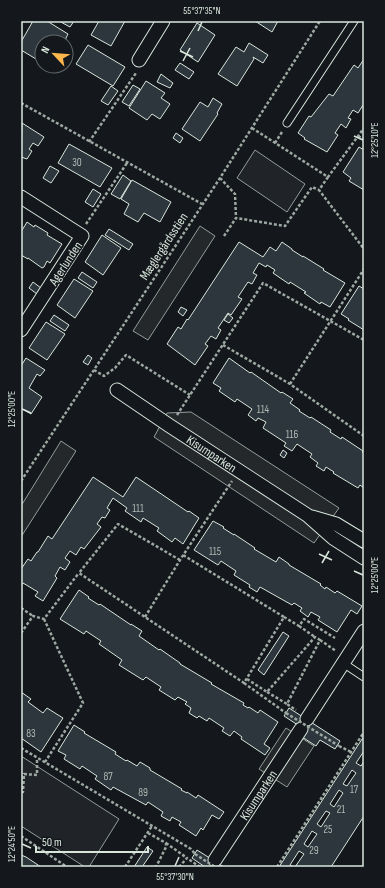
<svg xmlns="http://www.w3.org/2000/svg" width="385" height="888" viewBox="0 0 385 888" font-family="'Sofia Sans Condensed',sans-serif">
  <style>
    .green { fill: #202428; stroke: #939e99 }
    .parking { fill: #24282b; stroke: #939e99 }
    .building { fill: #2c363c; stroke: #d8e6dc; fill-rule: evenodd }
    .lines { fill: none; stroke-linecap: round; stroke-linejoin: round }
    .lane-casing { stroke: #d8e6dc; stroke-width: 9 }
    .street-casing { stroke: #d8e6dc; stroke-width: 15 }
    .path { stroke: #9da8a2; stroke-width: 2.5; stroke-dasharray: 3 2; stroke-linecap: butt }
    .lane { stroke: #14181c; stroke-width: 7 }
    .street { stroke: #14181c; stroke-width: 13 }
    .path-bridge { stroke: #9da8a2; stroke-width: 2.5; stroke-dasharray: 3 2; stroke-linecap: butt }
    .ticks { fill: none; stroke: #d8e6dc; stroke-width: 1.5 }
    .labels { text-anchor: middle; stroke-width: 3; stroke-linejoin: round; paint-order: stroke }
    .number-label { font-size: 11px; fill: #adbab4 }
    .street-label { font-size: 13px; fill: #d8e6dc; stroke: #14181c }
    .neatline { fill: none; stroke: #d8e6dc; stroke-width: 1.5 }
    .ticks-label { font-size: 10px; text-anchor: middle; fill: #d8e6dc }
  </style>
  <rect width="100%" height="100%" fill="#14181c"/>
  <path class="green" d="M255 150 305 184 287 212 237 178Z
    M21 756 119 819 89 867H85L21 826Z"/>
  <path class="parking" d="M200 226 215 236 148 340 133 331Z
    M191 412 339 508 314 543 154 437 167 413Z
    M61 441 76 451 21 537V506Z
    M286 728 314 746 287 787 259 769Z"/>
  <path class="building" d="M33 21H47L68 34 64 42H51L47 40 46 42H42V49L36 59 21 50V42Z
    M59 21H74L70 27Z
    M99 21H125L111 46 91 35Z
    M255 21H278L272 32Z
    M197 23 215 35 198 62 180 50Z
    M249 43 268 55 263 63 253 57 254 59 237 86 218 74 236 47 244 52Z
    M88 45 125 67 113 86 76 64Z
    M364 59V106L363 105 358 113 353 110 348 118 351 119 346 128 341 124 335 133 338 135 327 152 304 139 305 138 298 133 309 116 311 117 329 94 333 96 354 65 358 68Z
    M180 63 194 72 189 79 175 70Z
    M161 74 173 83 170 88 157 82Z
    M146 81 165 93 161 98 170 104 160 119 152 114 147 120 129 108Z
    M133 85 140 89 129 106 122 102Z
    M111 86 118 91 108 105 101 101Z
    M213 98 222 104 217 113 218 114 200 141 182 129 200 102 208 107Z
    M22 123 44 137 38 146 33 143 29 149 32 151 27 159 21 157Z
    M176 133 183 138 180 143 173 138Z
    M69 144 112 168 100 187 58 163Z
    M359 147 364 150V190L349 181 351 178 343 172Z
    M50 166 59 171 51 183 43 178Z
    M123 175 131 181 120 199 111 194Z
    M132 180 171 202 160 222 144 213 138 222 124 214 129 204 121 199Z
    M93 189 101 194 93 207 85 202Z
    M27 222 34 227 35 225 48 233 47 235 62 244 50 263 47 261 44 267 42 268 28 258V259L21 255V232Z
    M109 229 133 244 129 250 105 235Z
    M102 235 121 248 103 275 85 262Z
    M239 242 263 257 270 247 276 251 282 242 292 249V250L303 257V256L324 269 323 270 345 283 330 307 321 302 320 304 304 293 306 292 290 282 289 284 273 273 275 270 267 265 266 267 259 263 253 273 257 275 252 284 248 282 238 297 242 299 231 315 228 313 218 328 221 330 216 339 211 336 205 344 208 346 195 365 167 344 178 327 181 329 187 319 188 320Z
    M82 272 97 282 93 288 78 278Z
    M74 279 93 291 75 318 57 305Z
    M33 282 41 288 37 294 29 288Z
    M359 286 364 289V330L348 320 349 319 341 314Z
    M181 307 187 310 183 316 178 312Z
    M228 314 233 318 229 323 224 320Z
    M54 315 69 325 65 331 50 321Z
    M46 322 65 334 47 360 29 348Z
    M88 355 92 358 88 365 83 362Z
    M26 358 45 370 40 376 37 374 29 388 42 397 31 414 21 408V366Z
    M229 358 250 373 251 372 281 393 282 392 293 399 290 403 300 410 299 411 310 418 311 417 331 430 330 432 341 439 342 437 363 451 362 452 364 453V488L360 485 358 488 333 473 334 472 326 467 324 471 316 466 318 463 310 457 312 454 297 444 292 451 284 446 286 443 263 428 266 422 258 418 256 421 248 415 252 409 237 399 235 402 219 391 221 388 213 383Z
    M283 450 287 453 284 458 280 455Z
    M93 477 123 497 136 477 188 512 189 511 199 518 183 544 175 538 172 542 157 531 159 528 143 518 141 522 125 511 127 508 113 498 107 508 110 510 105 518 102 517 97 524 101 527 84 549 81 547 76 555 70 551 65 558 70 562 65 570 60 567 55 576 57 578 43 601 35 596 38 592 23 583 21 586V569L28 559 31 561 37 552H38L48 536 52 539Z
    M213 521 224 527 223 528 234 535V534L255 548 254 549 276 562 279 557 289 564V565L321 584 320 585 325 589 326 587 335 593 337 591 362 606 357 614 351 610 337 632 318 620 320 617 311 612 308 617 300 611 302 608 294 603 292 605 260 587 257 592 249 587 250 585 234 575 236 571 221 561 218 565 194 550Z
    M79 590 89 597 88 598 99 605 100 604 131 625V624L142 631 139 636 159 650 160 649 180 663V664L212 683 211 684 244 703 243 705 248 708 249 707 258 713 260 710 278 722 264 744 270 748 265 755 241 739 242 737 234 731 230 736 222 731 224 728 209 718 207 721 199 716 197 718 189 713 191 708 185 704 187 702 178 697 175 700 159 690 161 687 146 677 143 680 119 665 122 660 99 644 101 641 86 631 84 634 60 619Z
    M283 632 289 636 264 675 258 670Z
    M21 692 31 699 28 702 43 713 47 708 63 718 41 752 21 738Z
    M289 708 340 741 335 749 320 740 316 746 299 735 304 729 284 716Z
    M74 725 85 732 84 733 116 752 115 754 126 761 127 760 137 766 140 762 150 768V770L182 789 181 790 187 793V792L196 798 198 795 224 812 219 819 212 815 203 830 201 828 196 836 179 825 181 822 172 817 170 821 161 816 163 812 148 802 146 805 113 787 111 790 95 779 97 776 82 766 80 769 64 759 66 755 58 751Z
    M364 736V751L356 763 361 766 364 761V816L331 867H295L304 854 299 851 290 865 294 867H279ZM352 770 356 773 347 786 343 784ZM339 790 343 793 334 807 330 804ZM326 811 330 813 321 827 317 824ZM312 831 317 834 308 847 304 844Z
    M147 847 153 851 142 867H134Z
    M197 850 224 867H205L192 858Z
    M21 855 26 857 41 867H21Z"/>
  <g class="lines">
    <g class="lane-casing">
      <path id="lane" d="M287 123 354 21
        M343 663 364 677"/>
    </g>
    <g class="street-casing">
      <g id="street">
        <path d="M139 60 163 21"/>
        <path d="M21 197 82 236 21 330"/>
        <path id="s1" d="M117 390 170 426 307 515 333 538 364 558"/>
        <path d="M312 517 336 524 364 541"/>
        <path d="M307 719 364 631"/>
        <path id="s2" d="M215 860 301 729"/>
      </g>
    </g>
    <path class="path" d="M21 103 202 204
      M252 128 328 177 364 128
      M358 136 364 139
      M89 142 136 73
      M275 143 282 132
      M328 177 319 190 364 249
      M220 178 235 194 236 218
      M86 224 127 163
      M224 236 236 218 285 226 312 187 319 190
      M223 345 290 384 364 436
      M94 370 104 376 115 368 126 355 190 395
      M290 384 364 269
      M177 415 263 283 364 340
      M21 481 220 178 320 21
      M180 560 118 524 79 573 244 683 284 617 183 555
      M21 608 33 616
      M145 617 180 560 232 481
      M284 617 299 626 304 619 335 638
      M44 619 83 703 45 762
      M299 626 315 637
      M21 633 33 616 44 619 78 574
      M320 640 336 651
      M247 679 267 692 315 637 320 640 287 704 296 710
      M244 683 286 713
      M267 692 287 704
      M339 746 351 752
      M21 748 191 849 195 854
      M21 792H23L24 774 37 775V758
      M148 833 166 843V847L156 867
      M21 836 67 867
      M166 843 187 858
      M125 867 152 826
      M179 867 187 858 200 867
      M277 867 364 732"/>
    <use href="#lane" class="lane"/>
    <use href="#street" class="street"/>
    <path class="path-bridge" d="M286 713 339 746
      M195 854 215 867"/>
  </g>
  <path class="ticks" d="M198 31 202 22M180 51 193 57M183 61 190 48M354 136 363 140M22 409 31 413M319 554 332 560M322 563 329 551M354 571 363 575M22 844 31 848M175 866 179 857"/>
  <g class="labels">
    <g class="number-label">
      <text x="77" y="166">30</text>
      <text x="263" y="413">114</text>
      <text x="292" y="438">116</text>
      <text x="138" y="512">111</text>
      <text x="215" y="555">115</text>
      <text x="31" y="737">83</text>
      <text x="108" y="780">87</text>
      <text x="354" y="793">17</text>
      <text x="143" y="796">89</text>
      <text x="341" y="813">21</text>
      <text x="328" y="833">25</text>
      <text x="314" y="854">29</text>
    </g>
    <g class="street-label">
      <text transform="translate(163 246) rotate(-57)" y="5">Mæglergårdsstien</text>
      <text transform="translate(65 263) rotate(-57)" y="5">Agerlunden</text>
      <text dy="5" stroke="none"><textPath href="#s1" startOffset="114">Kisumparken</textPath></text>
      <text dy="5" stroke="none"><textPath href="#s2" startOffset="78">Kisumparken</textPath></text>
    </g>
  </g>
  <rect width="385" height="888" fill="none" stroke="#14181c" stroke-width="44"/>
  <g transform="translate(54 54) rotate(296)"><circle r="19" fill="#14181c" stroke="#626a69"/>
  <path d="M0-3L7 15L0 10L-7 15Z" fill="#ffb74d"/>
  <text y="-6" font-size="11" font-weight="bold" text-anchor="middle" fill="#d8e6dc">N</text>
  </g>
  <path d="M36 846v6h112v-6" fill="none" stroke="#d8e6dc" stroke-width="2"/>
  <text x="42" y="846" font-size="12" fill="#d8e6dc" stroke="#14181c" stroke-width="3" paint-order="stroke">50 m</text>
  <rect x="22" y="22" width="341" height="844" class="neatline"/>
  <g class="ticks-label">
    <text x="202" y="14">55°37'35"N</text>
    <text transform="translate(374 140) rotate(-90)" y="4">12°25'10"E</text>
    <text transform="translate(11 409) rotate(-90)" y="4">12°25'00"E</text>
    <text transform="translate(374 575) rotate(-90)" y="4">12°25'00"E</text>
    <text transform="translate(11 844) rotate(-90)" y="4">12°24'50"E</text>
    <text x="175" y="880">55°37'30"N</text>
  </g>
</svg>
